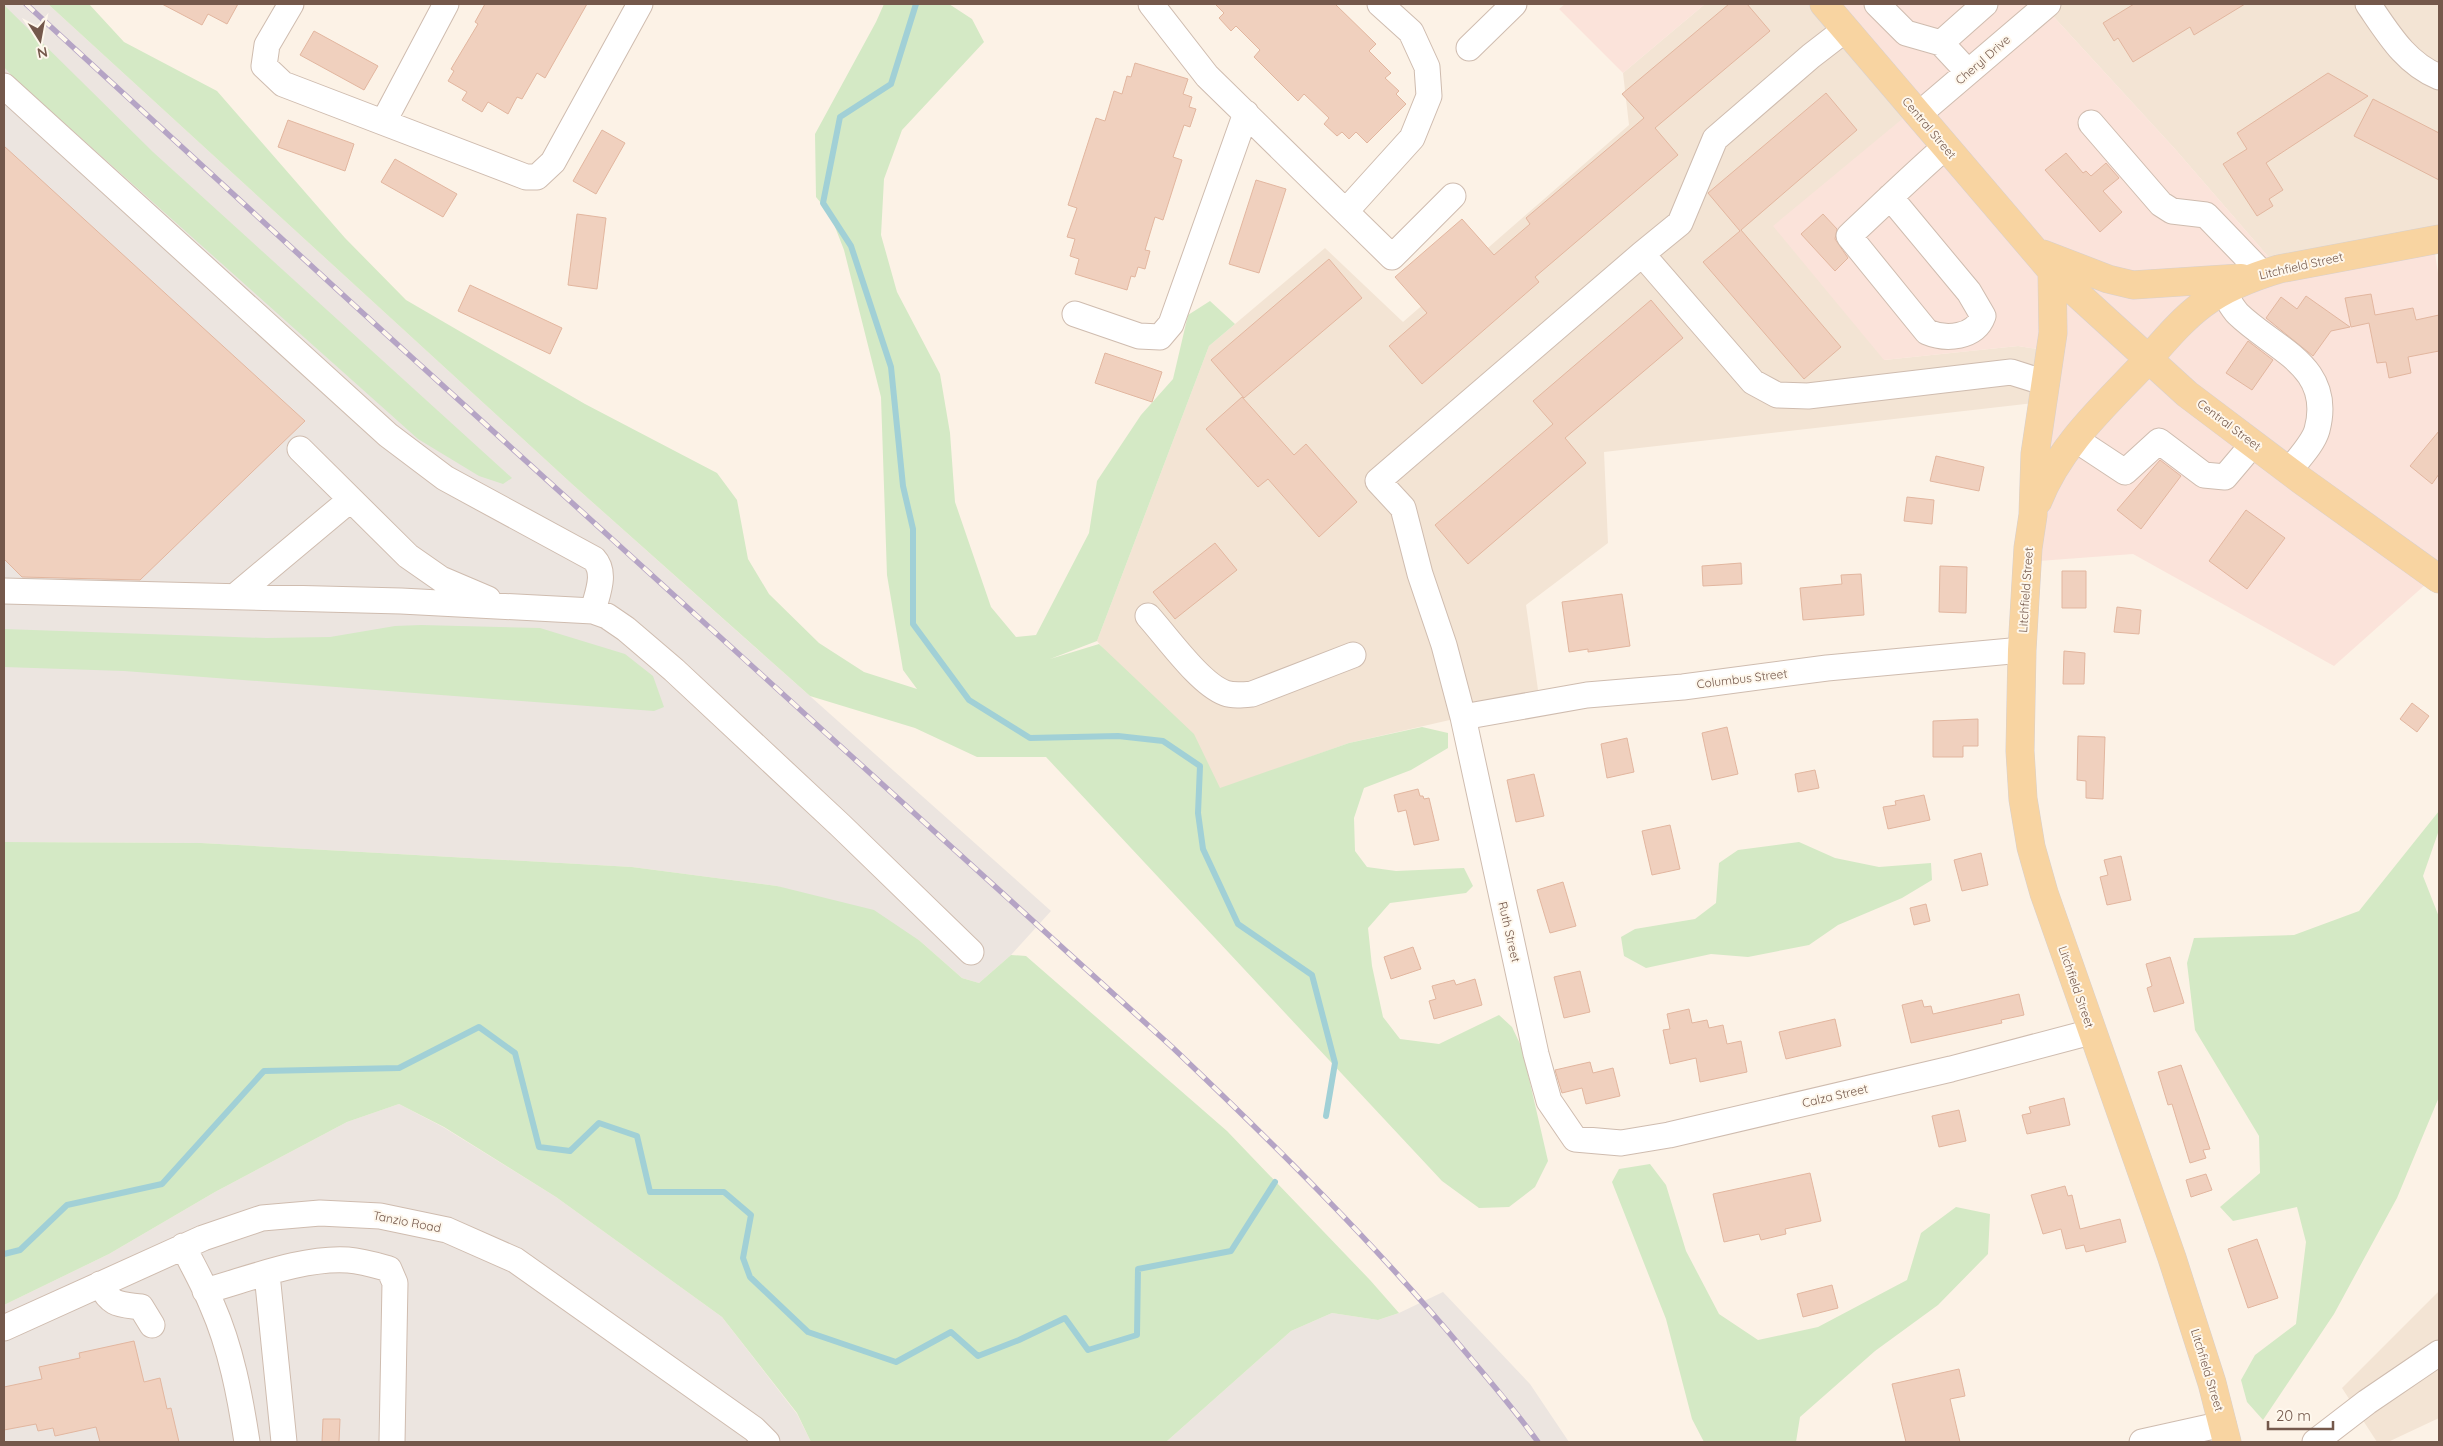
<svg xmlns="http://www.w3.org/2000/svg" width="2443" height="1446" viewBox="0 0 2443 1446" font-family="Quicksand,sans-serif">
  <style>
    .residential { fill: #f3e4d4 }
    .commercial { fill: #fbe3da }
    .industrial { fill: #ece5e0 }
    .green { fill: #d4e9c5 }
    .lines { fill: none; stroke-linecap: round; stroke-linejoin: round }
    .stream { stroke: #a1d0d6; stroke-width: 6 }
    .building { fill: #f0d0be; stroke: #e2b69f }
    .minor-casing { stroke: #cfbcaf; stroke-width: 27 }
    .major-casing { stroke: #d8d0cd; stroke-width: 29 }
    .minor { stroke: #fff; stroke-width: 25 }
    .major { stroke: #f8d4a1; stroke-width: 28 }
    .rail-casing { stroke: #b5a4c5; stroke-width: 5.5 }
    .rail { stroke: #fef7ec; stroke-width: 4; stroke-dasharray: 11; stroke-linecap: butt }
    .labels { text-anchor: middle; stroke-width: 4; stroke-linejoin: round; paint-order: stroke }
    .street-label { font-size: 12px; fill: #74584b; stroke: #fef7ec }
  </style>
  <rect width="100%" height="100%" fill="#fcf2e6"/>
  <path class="residential" d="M1705 4H1824L1913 110 1884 360 2018 346 2051 351 2043 402 1604 452 1608 543 1526 605 1540 704 1463 717 1349 743 1220 789 1097 641 1209 346 1325 248 1403 322 1629 125 1623 73Z
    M2042 4H2439V239L2279 269 2175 149Z
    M2439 1291V1418L2388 1442H2377L2342 1388Z"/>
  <path class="commercial" d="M1565 4H1705L1623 73 1559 9Z
    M1824 4H2042L2175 149 2279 269 2433 240 2439 280V570L2435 576 2334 666 2133 554 2027 562 2051 351 2018 346 1884 360 1773 226 1913 110Z"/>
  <path class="industrial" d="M4 4H48L572 484 1051 911 1011 955 979 983 962 978 920 941 777 886 632 867 201 843 4 842Z
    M399 1104 443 1127 556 1197 722 1317 797 1414 811 1442H4V1305L109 1254 215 1192 347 1122Z
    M1443 1292 1530 1384 1569 1442H1166L1291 1331 1332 1313 1378 1320 1399 1313Z"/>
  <path class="green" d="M48 4H89L124 42 217 91 345 238 406 300 585 404 717 473 737 500 748 559 769 594 819 643 864 672 917 689 903 670 887 575 881 397 844 250 830 214 816 197 815 134 876 22 884 4H949L972 19 984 42 902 130 884 179 881 235 897 292 940 374 950 433 955 502 991 607 1016 637 1036 635 1089 533 1097 481 1141 415 1173 379 1188 315 1210 301 1235 324 1209 346 1097 641 1050 659 1099 644 1194 734 1220 788 1349 743 1422 727 1448 733V748L1411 770 1364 788 1354 818 1355 851 1367 867 1396 871 1464 868 1473 886 1466 893 1390 903 1368 928 1372 966 1383 1017 1400 1039 1439 1044 1499 1015 1512 1027 1522 1048 1548 1161 1535 1187 1509 1207 1479 1208 1442 1181 1046 757H977L915 728 810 696 572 484Z
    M4 5 153 152 512 478 503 484 479 476 418 439 14 78 4 67Z
    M421 625 540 628 625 654 653 676 664 707 654 711 124 671 4 667V629L266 638 330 637 395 626Z
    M2439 811V830L2423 876 2439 917V1097L2397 1198 2334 1314 2263 1420 2247 1402 2241 1380 2255 1355 2296 1324 2306 1242 2297 1207 2233 1221 2220 1207 2260 1173 2259 1136 2195 1030 2187 963 2194 938 2294 935 2359 911Z
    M4 842 201 843 632 867 777 886 874 910 920 941 962 978 979 983 1011 955 1026 956 1227 1131 1370 1280 1399 1313 1378 1320 1332 1313 1291 1331 1166 1442H811L797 1413 722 1317 556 1197 444 1127 399 1104 347 1122 215 1192 109 1254 4 1305Z
    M1799 842 1835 858 1879 867 1931 863 1932 880 1902 898 1838 925 1809 945 1748 957 1711 954 1646 968 1624 956 1621 937 1635 929 1695 919 1716 903 1719 863 1738 850Z
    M1650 1164 1666 1185 1686 1251 1719 1314 1758 1340 1818 1327 1907 1280 1921 1233 1956 1207 1990 1214 1988 1254 1938 1305 1875 1351 1800 1417 1796 1442H1704L1692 1419 1666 1319 1612 1182 1619 1169Z"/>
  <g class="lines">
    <path class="stream" d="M916 4 891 84 840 117 823 203 851 246 891 367 903 486 913 529V624L969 700 1030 738 1118 736 1163 741 1200 766 1198 813 1203 849 1238 924 1312 975 1335 1063 1326 1116
      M4 1254 20 1250 67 1205 162 1184 264 1071 399 1068 479 1027 515 1053 539 1147 570 1151 599 1123 637 1136 650 1192H724L751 1215 743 1258 750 1277 808 1332 896 1362 951 1332 978 1356 1019 1340 1065 1318 1088 1350 1137 1335 1138 1269 1231 1251 1275 1182"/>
  </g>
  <path class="building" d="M162 4H238L227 24 208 14 202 25Z
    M485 4H587L545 78 537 73 522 99 517 97 508 114 488 102 482 112 462 100 467 92 448 81 454 71 451 69 478 24 475 22Z
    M1215 4H1335L1376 44 1369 51 1391 73 1385 78 1399 91 1396 94 1406 104 1367 143 1356 132 1349 139 1342 132 1337 136 1324 124 1329 118 1304 94 1298 101 1254 57 1260 50 1236 26 1231 31 1219 18 1224 13Z
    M1729 4H1747L1770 31 1655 128 1678 155 1535 277 1539 282 1422 384 1389 346 1427 313 1395 277 1462 219 1494 255 1530 224 1526 218 1644 118 1622 94Z
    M2134 4H2245L2194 35 2190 27 2133 62 2118 38 2114 41 2103 23Z
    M314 31 378 66 364 90 300 55Z
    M1135 63 1188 79 1183 94 1192 97 1189 107 1196 109 1190 127 1184 125 1173 157 1182 160 1163 220 1155 217 1145 250 1150 251 1145 269 1138 267 1135 277 1131 276 1127 290 1075 274 1079 259 1070 256 1075 239 1067 237 1077 208 1068 205 1096 118 1105 121 1114 91 1122 94 1127 76 1131 77Z
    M2328 73 2368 96 2266 163 2283 190 2269 199 2273 206 2257 216 2223 164 2247 149 2237 133Z
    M1826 93 1857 130 1741 230 1841 347 1804 379 1703 262 1740 231 1708 193Z
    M2373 99 2439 133V180L2354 136Z
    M288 120 354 144 345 171 278 147Z
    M602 130 625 143 596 194 573 181Z
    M4 146 305 421 140 580 22 577 4 559Z
    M2066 153 2083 173 2086 171 2091 176 2106 163 2119 178 2103 191 2122 212 2100 232 2045 170Z
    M395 159 457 194 443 217 381 182Z
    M1256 180 1286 189 1259 273 1229 264Z
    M577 214 606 218 597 289 568 285Z
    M1823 214 1837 229 1835 239 1848 258 1835 271 1801 234Z
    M1329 259 1362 298 1244 398 1211 360Z
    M470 285 562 328 550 354 458 311Z
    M2371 294 2375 315 2413 308 2416 320 2439 315V351L2408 357 2411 373 2389 378 2386 362 2377 363 2369 323 2351 327 2345 298Z
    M2306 296 2350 327 2331 331 2313 356 2266 318 2281 297 2297 309Z
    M1651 300 1683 338 1565 438 1586 463 1468 564 1435 525 1553 424 1533 401Z
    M2248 341 2273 360 2252 390 2226 373Z
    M1105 353 1162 372 1152 402 1095 383Z
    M1242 397 1294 455 1306 444 1357 502 1319 537 1268 479 1258 487 1206 429Z
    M2439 431V474L2432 484 2410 466Z
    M1936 456 1984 467 1979 491 1930 481Z
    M2160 460 2181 476 2141 529 2117 510Z
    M1907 497 1934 500 1932 524 1904 521Z
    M2246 510 2285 538 2247 589 2209 561Z
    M1215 543 1237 570 1175 619 1153 592Z
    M1741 563 1742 584 1703 586 1702 566Z
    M1940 566 1967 567 1966 613 1939 612Z
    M2062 571H2086V608H2062Z
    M1861 574 1864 615 1803 620 1800 588 1842 584 1841 575Z
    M1622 594 1630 646 1588 652V649L1569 652 1562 602Z
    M2117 607 2141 610 2139 634 2114 632Z
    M2064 651 2085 653 2084 684H2063Z
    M2412 703 2429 716 2417 732 2400 719Z
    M1978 719V746H1963V757H1933V721Z
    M1727 727 1738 774 1712 780 1702 733Z
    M2078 736 2105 737 2103 799 2086 798V781L2077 780Z
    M1627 738 1634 772 1607 778 1601 744Z
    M1815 770 1819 788 1798 792 1795 774Z
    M1534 774 1544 816 1516 822 1507 780Z
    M1418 789 1420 796H1423L1424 799 1429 798 1439 840 1414 845 1406 810 1398 812 1394 795Z
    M1924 795 1930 820 1888 829 1883 807 1896 805 1895 801Z
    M1670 825 1680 869 1652 875 1642 831Z
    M1981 853 1988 885 1962 891 1954 860Z
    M2121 856 2131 900 2107 905 2100 877 2108 875 2104 860Z
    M1563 882 1576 926 1550 933 1537 890Z
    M1926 904 1930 921 1914 925 1910 908Z
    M1413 947 1421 969 1391 979 1384 957Z
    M2170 957 2184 1003 2154 1012 2147 988 2152 986 2146 964Z
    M1580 971 1590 1012 1564 1018 1554 977Z
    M1475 979 1482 1005 1434 1019 1429 1001 1436 999 1432 986 1454 980 1456 985Z
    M2019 994 2024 1015 2001 1020 2002 1023 1911 1043 1902 1005 1922 1000 1924 1007 1931 1006 1933 1014Z
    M1689 1009 1692 1023 1707 1020 1709 1028 1723 1025 1727 1044 1741 1041 1747 1072 1700 1082 1696 1058 1670 1064 1663 1030 1670 1029 1667 1014Z
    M1835 1019 1841 1046 1786 1059 1779 1032Z
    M1590 1062 1593 1073 1613 1068 1620 1096 1586 1104 1582 1088 1562 1093 1555 1070Z
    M2181 1065 2210 1149 2203 1150 2206 1158 2190 1163 2172 1104 2168 1105 2158 1072Z
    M2064 1098 2070 1125 2027 1134 2022 1115 2031 1113 2029 1107Z
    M1959 1110 1966 1141 1939 1147 1932 1116Z
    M1810 1173 1821 1221 1785 1229 1786 1234 1761 1240 1759 1234 1724 1242 1713 1194Z
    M2206 1174 2212 1190 2191 1197 2186 1180Z
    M2065 1186 2068 1196 2072 1195 2080 1229 2120 1219 2126 1242 2086 1252 2084 1245 2066 1249 2061 1229 2043 1234 2031 1195Z
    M2257 1239 2278 1298 2248 1308 2228 1249Z
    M1832 1285 1838 1308 1803 1317 1797 1294Z
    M134 1341 144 1382 160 1378 167 1409 171 1408 179 1442H100L96 1427 55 1436 53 1428 38 1431 36 1424 4 1430V1387L42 1379 39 1367 80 1358 79 1353Z
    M1959 1369 1965 1396 1950 1399 1960 1442H1906L1892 1384Z
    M323 1419H340L339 1442H322Z"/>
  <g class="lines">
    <g class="minor-casing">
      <path id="minor" d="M291 4 267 45 264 66 283 84 526 177H537L553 162 640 4
        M1151 4 1207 76 1392 257 1453 196
        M1877 4 1906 33 1941 43
        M2368 4C2388 33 2405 63 2439 77
        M1846 29 1811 56 1715 139 1680 223 1642 254 1753 382 1777 395 1808 396 2011 372 2046 383
        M1469 48 1514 4
        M1968 72 1941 43 1985 4
        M4 86 388 435 445 478 594 559C607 573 597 594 593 611
        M1918 115 2048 4
        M384 121 446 4
        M2091 123 2161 204 2172 211 2206 215 2263 274
        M1890 197 1969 292 1983 316C1975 338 1946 340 1927 332L1849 236C1881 206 1912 176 1945 147
        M1346 211 1412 138 1429 96 1427 67 1411 32 1380 4
        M1642 254 1378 481 1403 508 1420 574 1444 645 1463 717 1536 1054 1549 1101 1575 1139 1621 1143 1669 1135 1951 1069 2091 1032
        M2223 292C2228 299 2232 308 2238 314 2275 350 2334 366 2317 430 2313 444 2298 459 2289 471
        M1075 314 1139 336 1160 337 1171 324 1246 113
        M2075 439 2125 472 2159 441 2204 475 2225 477 2253 444
        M300 449 408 556 441 579 488 599
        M4 591 401 601 593 611 607 616 626 629 674 670 840 825 971 952
        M234 597 350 500
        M1148 616C1167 637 1200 684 1225 693 1233 696 1242 695 1252 694L1353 655
        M1463 717 1587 695 1683 687 1827 668 2022 650
        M183 1246C193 1266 204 1285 212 1305 231 1348 240 1396 247 1442
        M267 1274 284 1442
        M100 1284C111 1306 119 1304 141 1307L152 1325
        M205 1291C249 1279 303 1257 348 1260 362 1261 375 1265 389 1269L395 1283 392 1442
        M4 1328 203 1238 262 1218 320 1213 380 1216 447 1230 515 1260 754 1429 767 1442
        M2142 1442 2223 1424
        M2315 1442 2367 1402 2439 1353"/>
    </g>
    <g class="major-casing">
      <path id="major" d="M1824 4 2052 271 2187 394 2301 480 2439 579
        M2043 254 2108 279 2133 285 2241 278
        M2052 271 2053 333 2035 454 2033 515 2028 548 2022 650 2020 751 2023 799 2031 847 2044 893 2172 1258 2212 1383 2227 1442
        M2038 501C2059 447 2103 407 2142 366 2161 345 2180 321 2203 304 2226 287 2252 277 2279 269L2439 239"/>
    </g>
    <use href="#minor" class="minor"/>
    <use href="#major" class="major"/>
    <g class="rail-casing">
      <path id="rail" d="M26 4 354 305 1172 1047C1273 1143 1372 1241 1462 1348 1488 1379 1514 1409 1538 1442"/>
    </g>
    <use href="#rail" class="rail"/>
  </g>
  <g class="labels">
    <g class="street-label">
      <text transform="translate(1983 60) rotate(-41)" y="4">Cheryl Drive</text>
      <text transform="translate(1929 128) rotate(50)" y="4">Central Street</text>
      <text transform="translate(2301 266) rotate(-13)" y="4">Litchfield Street</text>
      <text transform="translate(2229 425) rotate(37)" y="4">Central Street</text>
      <text transform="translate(2026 590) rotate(-86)" y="4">Litchfield Street</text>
      <text transform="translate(1742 679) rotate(-7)" y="4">Columbus Street</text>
      <text transform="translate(1509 932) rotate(77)" y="4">Ruth Street</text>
      <text transform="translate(2076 987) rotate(71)" y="4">Litchfield Street</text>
      <text transform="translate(1835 1096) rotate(-13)" y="4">Calza Street</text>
      <text transform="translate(407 1222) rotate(11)" y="4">Tanzio Road</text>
      <text transform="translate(2207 1370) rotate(73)" y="4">Litchfield Street</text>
    </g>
  </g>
  <rect width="2443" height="1446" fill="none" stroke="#74584b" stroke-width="10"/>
  <g transform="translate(40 40) rotate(169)" stroke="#fef7ec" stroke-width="4" paint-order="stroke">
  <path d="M0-4L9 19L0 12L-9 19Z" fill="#74584b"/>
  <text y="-8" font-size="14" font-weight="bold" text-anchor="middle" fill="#74584b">N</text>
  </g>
  <path d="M2268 1421v8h65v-8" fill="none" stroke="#74584b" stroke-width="2.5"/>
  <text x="2276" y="1421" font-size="15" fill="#74584b" stroke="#fef7ec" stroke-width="4" paint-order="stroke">20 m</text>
</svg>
